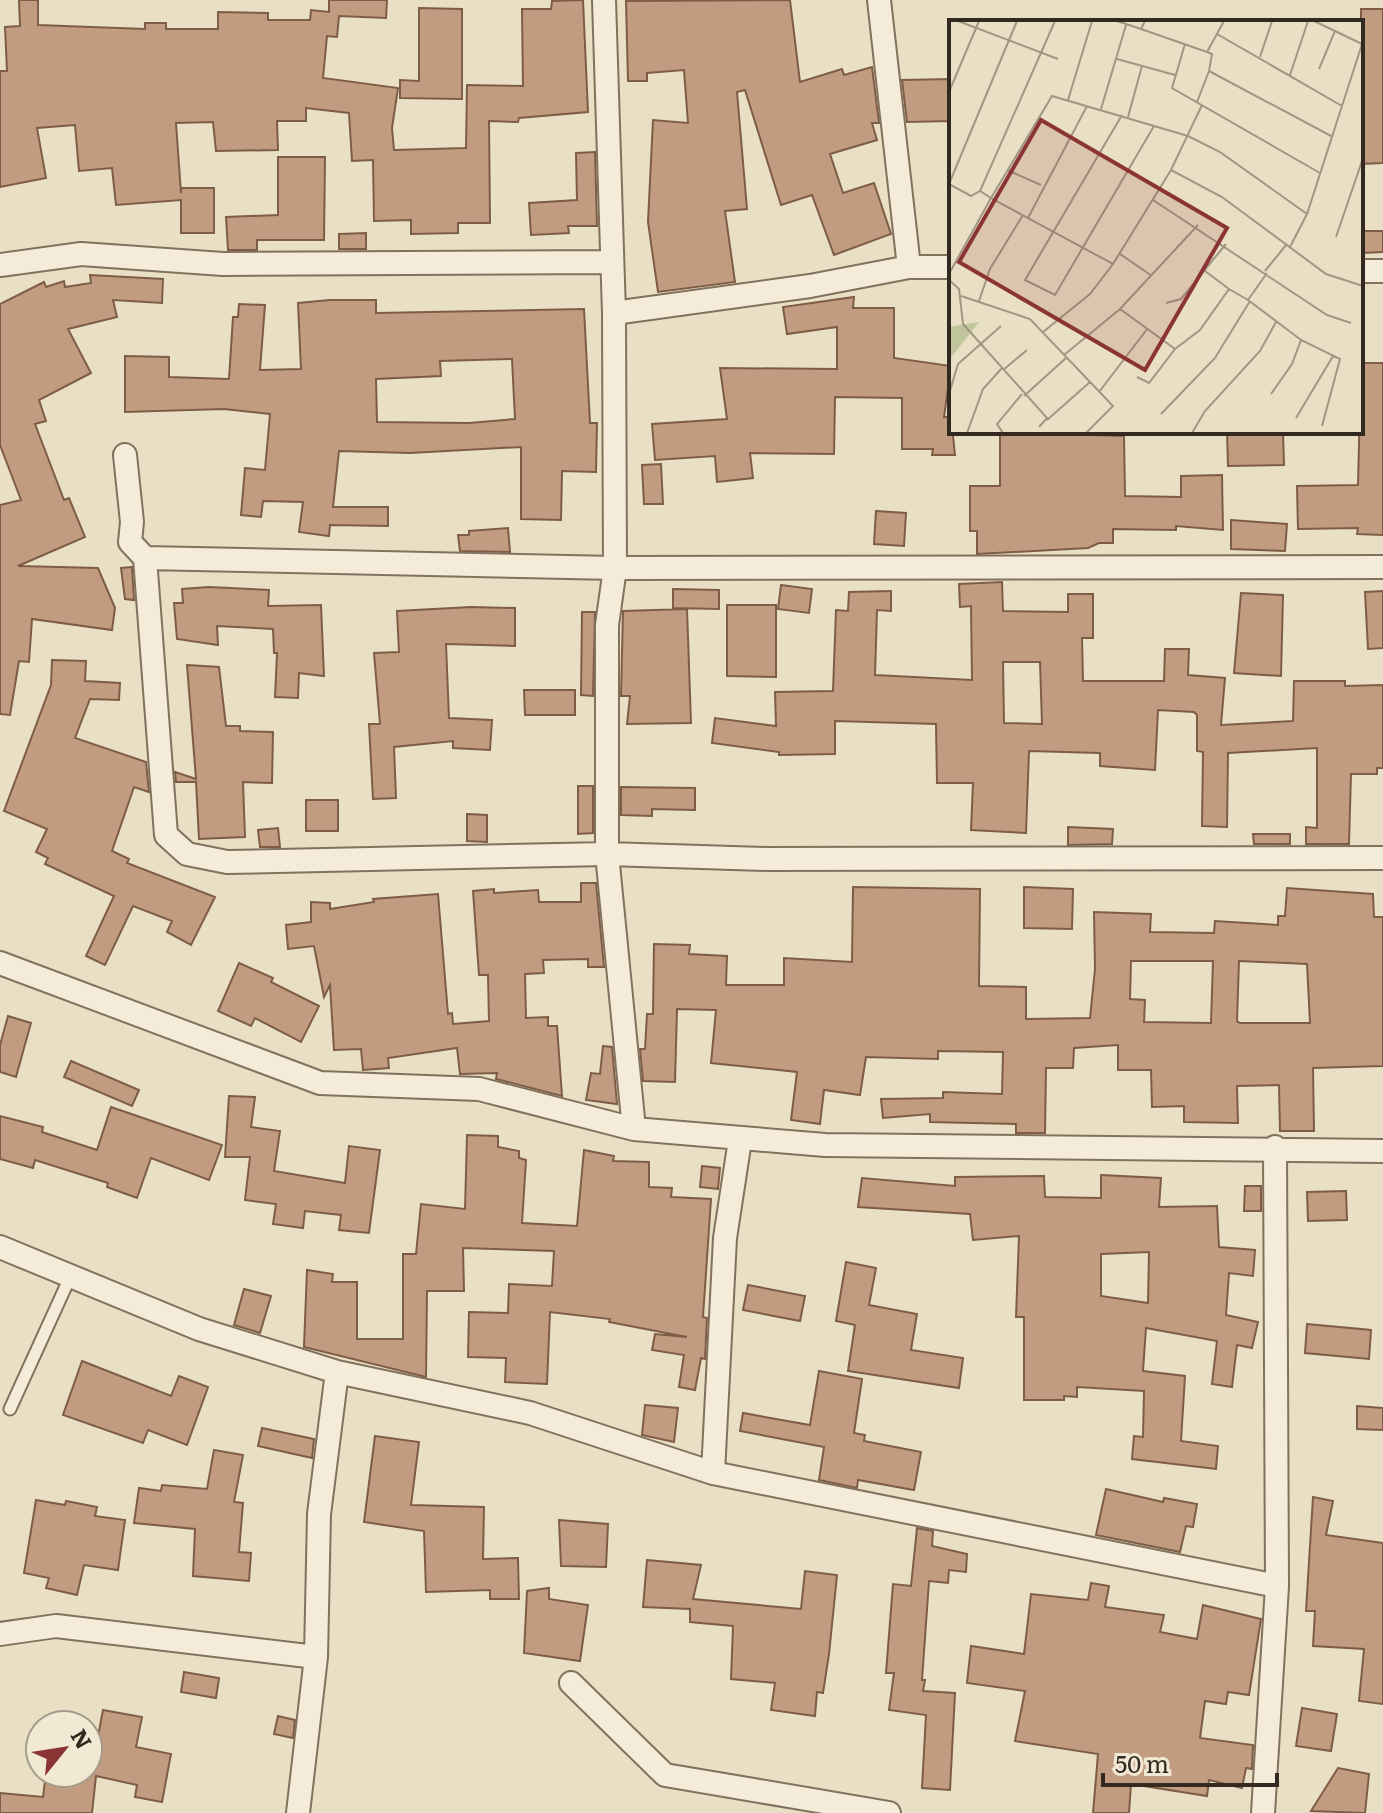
<svg xmlns="http://www.w3.org/2000/svg" width="1383" height="1813" viewBox="0 0 1383 1813" font-family="Literata,serif">
  <style>
    .building { fill: #c29c80; stroke: #7e5d46; stroke-width: 2; fill-rule: evenodd }
    .lines { fill: none; stroke-linecap: round; stroke-linejoin: round }
    .service-casing { stroke: #82715d; stroke-width: 15 }
    .minor-casing { stroke: #82715d; stroke-width: 26 }
    .service { stroke: #f4ecd8; stroke-width: 11 }
    .minor { stroke: #f4ecd8; stroke-width: 22 }
    .inset-road { fill: none; stroke: #a19683; stroke-width: 2 }
    .view { fill: #8a3534; fill-opacity: 0.15; stroke: #8a3534; stroke-width: 4 }
    .inset-edge { fill: none; stroke: #342920; stroke-width: 4 }
  </style>
  <rect width="100%" height="100%" fill="#e9dfc5"/>
  <path class="building" d="M19 0H38V25L145 29V23H166V29H218V12L268 13V20H310L311 10 329 12V0H387L386 18 339 16 337 37 327 36 323 78 398 88 392 128 394 150 466 148 467 85 523 86 522 9H551L552 1 583 0 588 112 519 118 518 122 489 121 490 223H458V233L411 234V220L374 221 373 160 352 161 349 113 306 108V121H277L278 150 216 151 213 122 176 123 181 193V188H214V233H181V200L116 205 112 168 79 171 75 125 37 128 46 178 0 187V71H7L5 27 20 26Z
    M790 0 800 82 842 69 844 75 872 67 879 123H872L877 140 830 154 843 193 874 183 891 234 834 255 812 195 781 205 745 90 737 92 747 209 725 211 735 282 658 292 648 222 653 120 688 123 684 70 647 73V81H628L626 1Z
    M419 8 462 9V99L400 98V80L419 81Z
    M1361 9H1383V163L1361 164Z
    M951 79V121L907 122 902 80Z
    M595 152 597 226H568L569 233 531 235 529 203 577 200 576 153Z
    M278 157H325L324 240H257V250H228L226 217 278 215Z
    M1361 231H1383V252L1361 253Z
    M366 233V249H339V234Z
    M90 275 163 279 162 303 113 300 117 317 68 329 91 373 39 400 46 421 35 424 64 500 69 498 85 537 18 566 98 568 115 608 112 630 32 619 29 662 19 661 10 715 0 714V505L21 500 0 445V304L44 282 46 287 64 281 65 287 91 283Z
    M854 297 853 308H894V358L951 366 944 417H951L955 455H932L933 449H902V398L835 397 834 454 750 453 753 478 717 482 715 456 655 460 652 424 727 419 720 368 837 369V327L787 334 783 307Z
    M330 300H376V313L584 309 590 423H597L596 472 562 471 561 520 521 519V447L410 453 339 451 333 507H388V526L330 525 329 536 299 532 303 502 263 501 261 517 241 515 245 468 265 470 270 414 224 409 125 412V356L169 357V377L229 379 233 317H238L239 304 265 305 260 370 301 369 298 303ZM512 359 515 419 469 423 377 422 376 379 441 376 440 361Z
    M1361 363H1383V535L1357 534 1358 528 1298 529 1297 486 1358 485Z
    M1000 432 1124 436 1125 496 1181 497V476L1222 475 1223 530 1176 526V530L1113 529V543H1099L1088 548 977 554V531H970V486H1000Z
    M1227 432H1283L1284 465 1228 466Z
    M661 464 663 504H644L642 465Z
    M876 511 906 513 904 546 874 544Z
    M1231 520 1287 524 1285 551 1231 549Z
    M508 528 510 552 460 551 458 535H469V531Z
    M132 567 134 600 125 599 121 568Z
    M1002 582 1003 611 1068 612V594H1093V638H1082L1083 681H1164L1165 649H1189L1188 675 1225 678 1221 725 1293 721 1294 681H1345V686L1383 685V768H1377V774H1351L1349 844H1306V827L1317 828V748L1228 753 1227 827 1202 826 1203 752 1197 751V715L1194 712 1158 710 1155 770 1100 766V753L1029 751 1026 833 971 830 973 783H937L936 724 835 721V754L779 755V752L712 743 715 718 776 726 775 692 833 691 836 610 848 611 849 592 891 591V611L877 610 875 675 972 680 971 606 960 607 959 584ZM1003 662H1040L1042 724 1004 723Z
    M781 585 812 589 809 613 778 609Z
    M209 587 269 590 268 606 321 605 324 676 299 673 298 698 275 697 277 653H274L273 629 217 626 218 645 177 639 174 603H183L182 589Z
    M673 589 719 590V609L673 608Z
    M1383 591V648L1368 649 1365 592Z
    M1241 593 1283 595 1281 676 1234 673Z
    M727 605H776V677L727 676Z
    M471 607 515 608V646L446 644 449 718 492 720 490 750 453 748V741L394 747 396 798 373 799 369 724H380L374 653 399 652 397 611Z
    M687 609 691 723 627 724 630 696H621L623 611Z
    M582 612H595L593 696 581 695Z
    M52 660 86 661 85 681 120 683 119 700 90 699 75 738 146 762 149 792 134 787 112 851 129 859 127 863 215 897 191 945 167 932 172 921 133 906 105 965 86 956 114 896 45 864 48 858 36 852 47 829 4 811 51 685Z
    M187 665 219 667 226 726H240V731L273 732 272 783 243 782 245 837 199 839 196 782H176L175 772 196 779Z
    M524 690H575V715H525Z
    M578 786H593V833L578 834Z
    M621 787 695 788V810L652 809V816L621 815Z
    M306 800H338V831H306Z
    M467 814 487 815V842L467 841Z
    M1068 827 1113 829 1112 844 1068 845Z
    M278 828 280 847H260L258 830Z
    M1253 834H1290V844H1254Z
    M581 883H596L604 967H588V959L543 960 544 973 525 974 526 1018 548 1017V1026H557L562 1096 496 1079 497 1073 460 1074 457 1048 388 1058 389 1068 363 1070 361 1049 334 1050 330 985 324 997 314 946 288 949 286 925 311 922V902L330 903V909L374 902 373 899 438 894 448 1014 452 1013 453 1024 489 1021 488 975H479L473 891 494 889V893L538 890 539 902H581Z
    M853 887 980 889 979 986 1026 987V1019L1090 1018 1095 969 1094 912 1151 914 1150 932 1214 933 1215 921 1278 925V916H1285L1287 888 1373 894 1374 917H1383V1066L1313 1068 1314 1131H1280L1279 1085 1237 1086 1238 1123 1184 1122V1106L1152 1107 1151 1070H1118V1045L1074 1048 1073 1068H1046L1045 1133H1016V1124L930 1122V1114L883 1118 881 1099 943 1098V1092L1002 1094 1003 1052 938 1051V1059L866 1057 860 1095 824 1090 820 1124 791 1120 797 1072 711 1063 716 1010 677 1009 675 1082 643 1081 640 1049H645L647 1014H653L654 944 690 945 689 954 727 956 726 985H784V958L852 962ZM1131 961H1213L1211 1023 1144 1022 1145 1000 1130 999ZM1239 961 1307 964 1310 1023H1240L1237 1021Z
    M1024 887 1073 889 1072 929 1024 928Z
    M239 963 273 978 271 982 319 1006 301 1042 255 1018 251 1026 218 1011Z
    M8 1016 31 1023 16 1077 0 1072V1045Z
    M603 1046 612 1047 617 1104 586 1100 591 1073 600 1074Z
    M71 1061 139 1090 132 1106 64 1077Z
    M229 1096 255 1097 251 1127 280 1131 274 1171 345 1183 349 1146 380 1150 369 1233 339 1230 341 1215 305 1211 303 1228 273 1224 276 1204 245 1200 250 1157H225Z
    M111 1107 222 1145 209 1180 151 1158 137 1198 107 1187 108 1183 35 1160 33 1168 0 1159V1116L43 1127 42 1132 97 1150Z
    M467 1135 498 1136V1147L519 1151V1158L526 1160 522 1223 577 1226 584 1150 614 1156 613 1161 649 1162V1187L672 1188 671 1197 711 1199 703 1317 707 1318 705 1359 701 1358 695 1390 679 1387 684 1355 652 1350 655 1334 687 1337 609 1322 610 1319 550 1312 547 1384 505 1382 506 1358 468 1357 469 1312 508 1313 509 1284 552 1286 554 1251 463 1248 464 1291H427L426 1377 304 1347 307 1270 333 1274 332 1282H357V1339H403V1254H416L421 1204 465 1209Z
    M702 1166 720 1168 718 1189 700 1187Z
    M1101 1175 1161 1178 1159 1207 1217 1206 1219 1247 1255 1250 1253 1276 1229 1273 1226 1315 1258 1322 1252 1348 1237 1345 1232 1387 1212 1384 1217 1341 1146 1328 1143 1371 1185 1376 1181 1441 1218 1446 1216 1469 1132 1459 1134 1436 1143 1437 1144 1391 1077 1387V1397L1064 1396V1400H1024V1317H1016L1019 1236 973 1240 970 1214 858 1207 862 1178 955 1186V1177L1044 1176 1045 1197 1101 1198ZM1149 1252 1148 1303 1101 1296V1254Z
    M1245 1186H1261V1211H1244Z
    M1346 1191 1347 1220 1308 1221 1307 1192Z
    M846 1262 876 1268 869 1305 917 1314 911 1350 963 1358 959 1388 848 1371 855 1325 836 1321Z
    M748 1285 805 1296 800 1321 743 1310Z
    M244 1289 271 1296 260 1333 234 1325Z
    M1307 1324 1371 1330 1369 1359 1305 1353Z
    M82 1361 171 1396 179 1376 208 1387 187 1445 148 1430 143 1443 63 1415Z
    M819 1371 862 1379 854 1433 865 1435 864 1441 921 1452 914 1490 858 1480 857 1488 819 1480 824 1447 740 1431 743 1413 810 1425Z
    M645 1405 678 1408 674 1442 642 1435Z
    M1357 1406 1383 1408V1430L1357 1429Z
    M262 1428 314 1439 312 1458 258 1446Z
    M375 1436 419 1442 411 1505 484 1507 483 1559 518 1558 519 1599H490V1590L426 1592 424 1531 364 1522Z
    M214 1450 243 1455 234 1502 243 1503 239 1552 251 1553 249 1581 193 1576 195 1529 134 1523 139 1488 161 1491 162 1485 207 1489Z
    M1106 1489 1163 1502 1164 1498 1197 1504 1193 1527 1186 1526 1180 1552 1096 1535Z
    M1313 1497 1333 1501 1326 1535 1383 1543V1704L1359 1701 1364 1649 1313 1646 1315 1611H1306Z
    M36 1500 65 1505 66 1501 97 1507 95 1516 125 1520 118 1570 84 1565 77 1595 46 1588 49 1578 24 1573Z
    M559 1520 608 1524 606 1567 561 1566Z
    M917 1528 933 1531 932 1546 967 1554 966 1572 949 1570 948 1583 929 1581 922 1680H925L923 1691 955 1693 950 1790 922 1788 926 1715 889 1710 894 1673H886L893 1584 911 1586Z
    M647 1560 701 1565 693 1599 801 1609 805 1571 837 1575 829 1654 823 1693 817 1692 815 1716 771 1710 775 1683 731 1679 733 1626 690 1622V1609L643 1607Z
    M1091 1583 1109 1586 1105 1607 1164 1615 1160 1632 1197 1639 1203 1605 1261 1619 1249 1695 1228 1692 1226 1704 1205 1701 1200 1738 1253 1745 1252 1769 1246 1768 1242 1788 1209 1780 1207 1796 1131 1784 1129 1813H1093L1098 1754 1015 1741 1025 1691 967 1683 971 1646 1024 1654 1031 1594 1088 1600Z
    M549 1588V1599L588 1605 580 1661 524 1653 527 1591Z
    M184 1672 219 1678 216 1698 181 1692Z
    M1302 1708 1337 1714 1331 1751 1296 1746Z
    M103 1710 142 1717 136 1747 171 1754 162 1802 135 1797 137 1785 96 1776 92 1813H0V1793L43 1797 46 1773H91Z
    M278 1716 295 1720 293 1738 274 1734Z
    M1338 1768 1369 1774 1365 1813 1311 1811Z"/>
  <g class="lines">
    <g class="service-casing">
      <path id="service" d="M10 1409 71 1275"/>
    </g>
    <g class="minor-casing">
      <path id="minor" d="M604 0 614 313 615 568 607 625V854L634 1129 825 1145 1383 1151
        M879 0 909 267
        M0 265 81 254 223 264 611 262
        M1361 271H1383
        M614 313 810 286 909 267H951
        M125 455 132 522 130 542 145 558
        M1383 567 615 568 145 558 166 835 187 854 227 862 607 854 767 859 1383 858
        M0 963 320 1083 479 1089 634 1129
        M0 1247 199 1329 337 1372 530 1413 713 1473 1277 1586
        M713 1473 725 1238 740 1140
        M0 1634 56 1626 316 1657
        M571 1683 665 1775 889 1813
        M298 1813 316 1657 319 1514 337 1372
        M1263 1813 1277 1586 1275 1147"/>
    </g>
    <use href="#service" class="service"/>
    <use href="#minor" class="minor"/>
  </g>
  <g transform="translate(949 20)">
    <rect width="414" height="414" fill="#e9dfc5"/>
    <path d="M30 302 0 340V307Z" fill="#c0c59b"/>
    <path class="inset-road" d="M9 1 109 39M168 1 192 9 196 1M365 1 386 11 370 49M192 9 258 32M386 11 413 24M268 14 393 86M236 24 223 68 371 153M311 37 323 1M168 39 226 55M260 51 384 117M341 55 359 1M0 72 30 1M119 80 143 1M248 82 260 51 263 34 258 32 275 1M152 89 177 5M173 95 76 260 106 275 205 106M179 97 193 46M58 150 92 165M222 150 273 177 377 254 414 266M0 164 22 176 31 171 42 178 103 76 239 116 271 132 358 194M0 164 68 1M31 171 106 1M204 180 378 295 402 303M79 198 138 86M387 217 414 138M341 227 358 194 414 21M171 234 203 256M256 251 280 269M316 251 337 225M318 253 299 280 352 320 391 339 373 406M0 254 42 178 164 244 222 150 253 85M0 260 10 269 14 304 98 398 90 407M12 276 81 299 164 386 137 413M30 281 41 249 74 195M217 283 232 279 277 224M171 289 226 329 200 363 188 357M94 312 141 274 164 244M226 329 251 310 280 269 299 280M115 335 171 289 249 205M54 350 78 330M150 372 199 308M0 374 9 344 52 306M322 374 343 344 352 320M75 376 117 338M212 394 266 338 301 281M347 398 384 336M98 400 141 362M18 413 34 369 53 348M54 413 48 404 73 374M243 413 256 391 311 331 327 302"/>
    <path class="view" d="M92 100 278 208 196 350 10 242Z"/>
    <rect width="414" height="414" class="inset-edge"/>
  </g>
  <g transform="translate(64 1749) rotate(60)"><circle r="38" fill="#f1e9d4" stroke="#a59c8c" stroke-width="2"/>
  <path d="M0-6L14 30L0 20L-14 30Z" fill="#8a3534"/>
  <text y="-12" font-size="22" font-weight="bold" text-anchor="middle" fill="#342920">N</text>
  </g>
  <path d="M1103 1773v12h174v-12" fill="none" stroke="#342920" stroke-width="4"/>
  <text x="1115" y="1773" font-size="24" fill="#342920" stroke="#f1e9d4" stroke-width="6" paint-order="stroke">50 m</text>
</svg>
